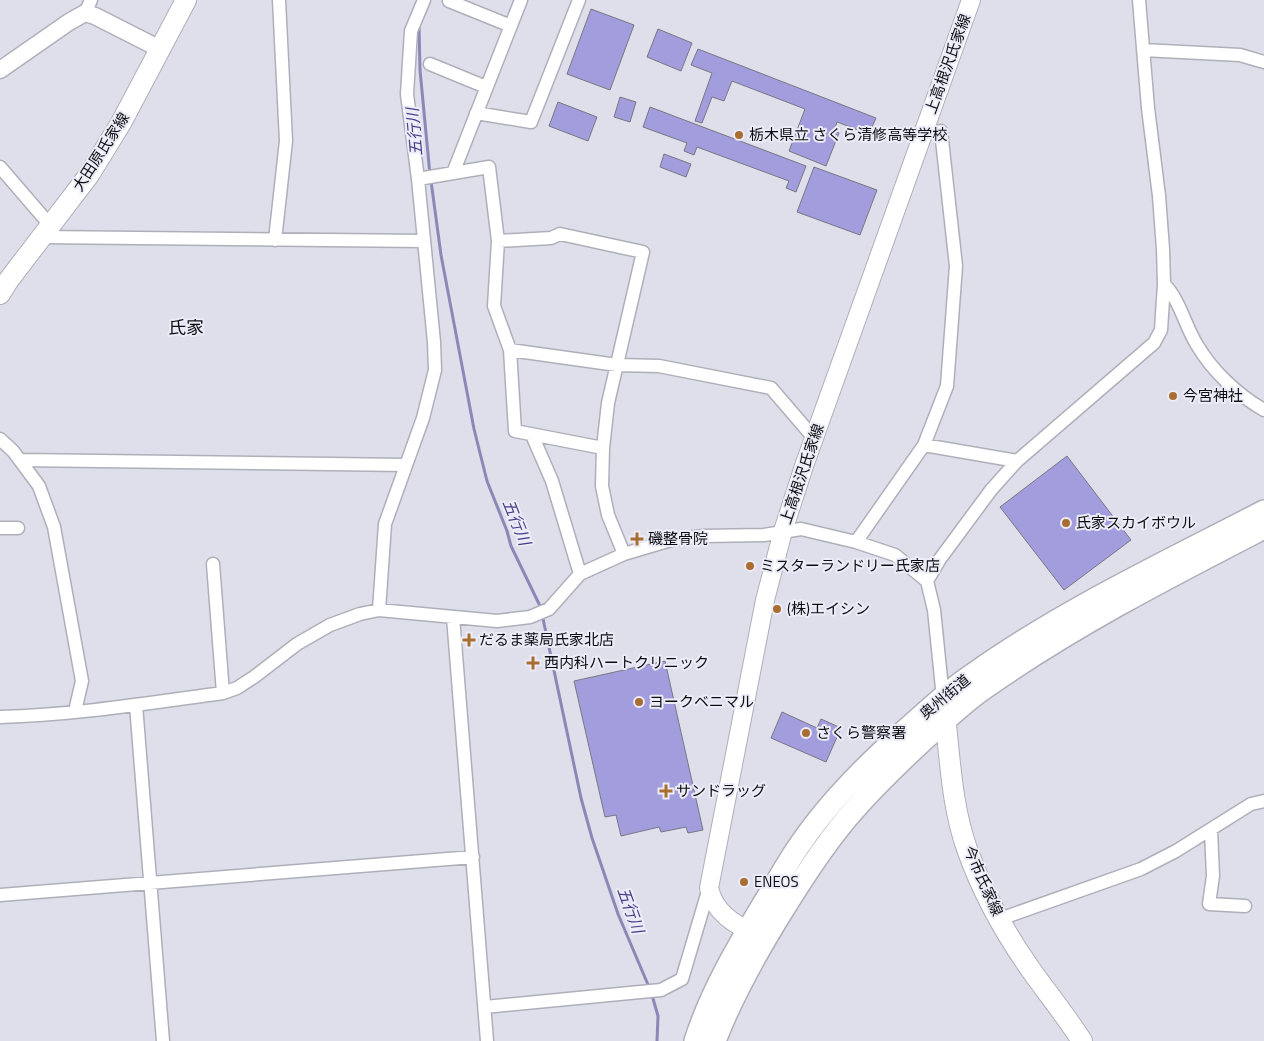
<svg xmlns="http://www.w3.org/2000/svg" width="1264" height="1041" viewBox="0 0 1264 1041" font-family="'Titillium Web','Noto Sans JP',sans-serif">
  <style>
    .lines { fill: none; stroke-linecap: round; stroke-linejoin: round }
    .stream { stroke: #8a88b7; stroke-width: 3 }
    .building { fill: #a29ede; stroke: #777782 }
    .minor-casing { stroke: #afafba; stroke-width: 15 }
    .tertiary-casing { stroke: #afafba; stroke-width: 19 }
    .secondary-casing { stroke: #afafba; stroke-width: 20 }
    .primary-casing { stroke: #afafba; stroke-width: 22 }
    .trunk-casing { stroke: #afafba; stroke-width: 24 }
    .minor { stroke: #fff; stroke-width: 12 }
    .tertiary { stroke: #fff; stroke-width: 16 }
    .secondary { stroke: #fff; stroke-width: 18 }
    .primary { stroke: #fff; stroke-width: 20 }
    .trunk { stroke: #fff; stroke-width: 21 }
    .poi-dot { fill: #aa6d31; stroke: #ececf8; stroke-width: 2 }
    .labels { text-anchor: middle; stroke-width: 4; stroke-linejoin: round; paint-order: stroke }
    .street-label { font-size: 15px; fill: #0c0c10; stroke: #ececf8 }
    .poi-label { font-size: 15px; fill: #0c0c10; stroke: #ececf8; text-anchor: start }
    .water-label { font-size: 16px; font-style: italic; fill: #473d88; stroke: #ececf8 }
    .quarter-label { font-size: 18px; fill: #0c0c10; stroke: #ececf8 }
  </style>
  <rect width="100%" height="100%" fill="#dfdfeb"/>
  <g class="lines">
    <path class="stream" d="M419 27 420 70 430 175
      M431 181 441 255 474 429 487 481 507 531 511 546 541 608
      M542 614 581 798 592 838 618 914 649 987
      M652 995 658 1016 657 1041"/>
  </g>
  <path class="building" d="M591 9 634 25 610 90 567 74Z
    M658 29 692 43 681 71 647 57Z
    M698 49 876 118 869 134 837 122 834 131 839 133 826 166 789 151 805 109 732 81 724 101 712 97 702 123 695 121 712 73 691 65Z
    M620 97 636 102 630 122 614 117Z
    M558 102 597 117 588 141 549 126Z
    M650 107 806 166 796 192 786 188 789 181 697 147 694 155 684 151 687 143 643 127Z
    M664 154 691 164 686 177 660 167Z
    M814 167 877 190 860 235 797 212Z
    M1067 456 1131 540 1064 590 1000 507Z
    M665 661 703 830 688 833 686 827 661 832 659 827 621 836 616 815 605 817 574 681Z
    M782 712 817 728 821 719 841 728 826 762 771 738Z"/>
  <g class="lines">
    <g class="minor-casing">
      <path id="minor" d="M449 1 511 26
        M85 13 91 0
        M1143 50 1240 55 1264 62
        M430 64 486 87
        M476 113 531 122 579 0
        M0 167 50 225
        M453 173 521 0
        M418 179 489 167 498 241 551 238 560 234 643 252 608 403 603 448 602 486 608 515 624 554
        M41 237 424 241
        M275 240 286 141 279 0
        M498 241 494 306 510 350 617 365 659 366 771 388 814 438
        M1164 284C1180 300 1185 326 1197 345 1213 372 1238 395 1264 410
        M510 350 515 431 603 448
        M532 435 552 481 580 574
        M0 439 13 451 39 486 54 527 82 681 75 711
        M924 445 1017 461
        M20 460 406 465
        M0 528H18
        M856 542 924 445 947 386 956 266 941 131
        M213 564 223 693
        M927 581 940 559 991 490 1017 461 1154 343 1161 330 1164 284 1163 249 1159 196 1148 108 1139 0
        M379 610 385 524 423 418 435 370 434 342 418 179 407 94 411 31 424 0
        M453 617 487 1041
        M136 705 163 1041
        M0 717C75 715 149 703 223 693L237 688 254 677 297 644 330 625 360 614 379 610 497 621 530 617 549 609 580 574 624 554 671 540 703 536 764 535 801 529 856 542 895 555 927 581 934 610 943 698
        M1211 830 1213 876 1209 904 1245 906
        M0 895 473 857
        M1000 919 1141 869 1176 851 1251 804 1264 801
        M485 1007 661 990 682 979 709 888"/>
    </g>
    <g class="tertiary-casing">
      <path id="tertiary" d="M0 70 69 22 85 13 95 16 160 49"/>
    </g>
    <g class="secondary-casing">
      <path id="secondary" d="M759 937C737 925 715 915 709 888L765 600 783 531 804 466 971 0"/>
    </g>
    <g class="primary-casing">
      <path id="primary" d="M0 294 8 281 89 175 121 123 186 0
        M944 707C950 755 951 804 967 849 982 892 1005 933 1031 970 1048 994 1066 1016 1082 1041"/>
    </g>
    <g class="trunk-casing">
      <path id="trunk" d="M695 1041C711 991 738 946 765 901 777 882 788 861 801 843 829 802 865 766 902 733 925 713 947 691 973 674 1063 610 1166 562 1264 511
        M715 1041C733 994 758 950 785 907 806 873 828 839 855 809 877 784 901 761 926 738 945 721 964 702 985 688 1073 626 1169 577 1264 528"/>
    </g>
    <use href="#minor" class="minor"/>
    <use href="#tertiary" class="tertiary"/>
    <use href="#secondary" class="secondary"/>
    <use href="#primary" class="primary"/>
    <use href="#trunk" class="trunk"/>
  </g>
  <g class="poi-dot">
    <circle cx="739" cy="135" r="5"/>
    <circle cx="1173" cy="396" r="5"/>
    <circle cx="1066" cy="523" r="5"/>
    <path d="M634.5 531.5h5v5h5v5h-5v5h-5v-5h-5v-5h5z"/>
    <circle cx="750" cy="566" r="5"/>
    <circle cx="777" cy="609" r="5"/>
    <path d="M466.5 632.5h5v5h5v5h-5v5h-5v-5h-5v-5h5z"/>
    <path d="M530.5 655.5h5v5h5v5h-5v5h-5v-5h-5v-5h5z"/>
    <circle cx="639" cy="702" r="5"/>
    <circle cx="806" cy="733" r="5"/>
    <path d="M663.5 783.5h5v5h5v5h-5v5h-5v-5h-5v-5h5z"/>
    <circle cx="744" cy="882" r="5"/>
  </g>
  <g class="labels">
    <g class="street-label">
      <text transform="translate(948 64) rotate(-70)" y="5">上高根沢氏家線</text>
      <text transform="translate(101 152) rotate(-57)" y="5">大田原氏家線</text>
      <text transform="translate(802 474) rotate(-71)" y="5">上高根沢氏家線</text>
      <text transform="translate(945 697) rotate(-40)" y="5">奥州街道</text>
      <text transform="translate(983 881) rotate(66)" y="5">今市氏家線</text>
    </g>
    <g class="poi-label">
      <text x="749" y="140">栃木県立 さくら清修高等学校</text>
      <text x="1183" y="401">今宮神社</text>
      <text x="1076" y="528">氏家スカイボウル</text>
      <text x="648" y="544">磯整骨院</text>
      <text x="760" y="571">ミスターランドリー氏家店</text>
      <text x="787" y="614">(株)エイシン</text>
      <text x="479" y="645">だるま薬局氏家北店</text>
      <text x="544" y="668">西内科ハートクリニック</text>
      <text x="649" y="707">ヨークベニマル</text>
      <text x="816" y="738">さくら警察署</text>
      <text x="676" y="796">サンドラッグ</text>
      <text x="754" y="887">ENEOS</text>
    </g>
    <g class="water-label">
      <text transform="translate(414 132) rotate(-95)" y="6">五行川</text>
      <text transform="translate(517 522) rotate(68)" y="6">五行川</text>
      <text transform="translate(631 910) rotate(70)" y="6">五行川</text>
    </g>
    <g class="quarter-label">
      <text x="186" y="334">氏家</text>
    </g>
  </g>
</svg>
